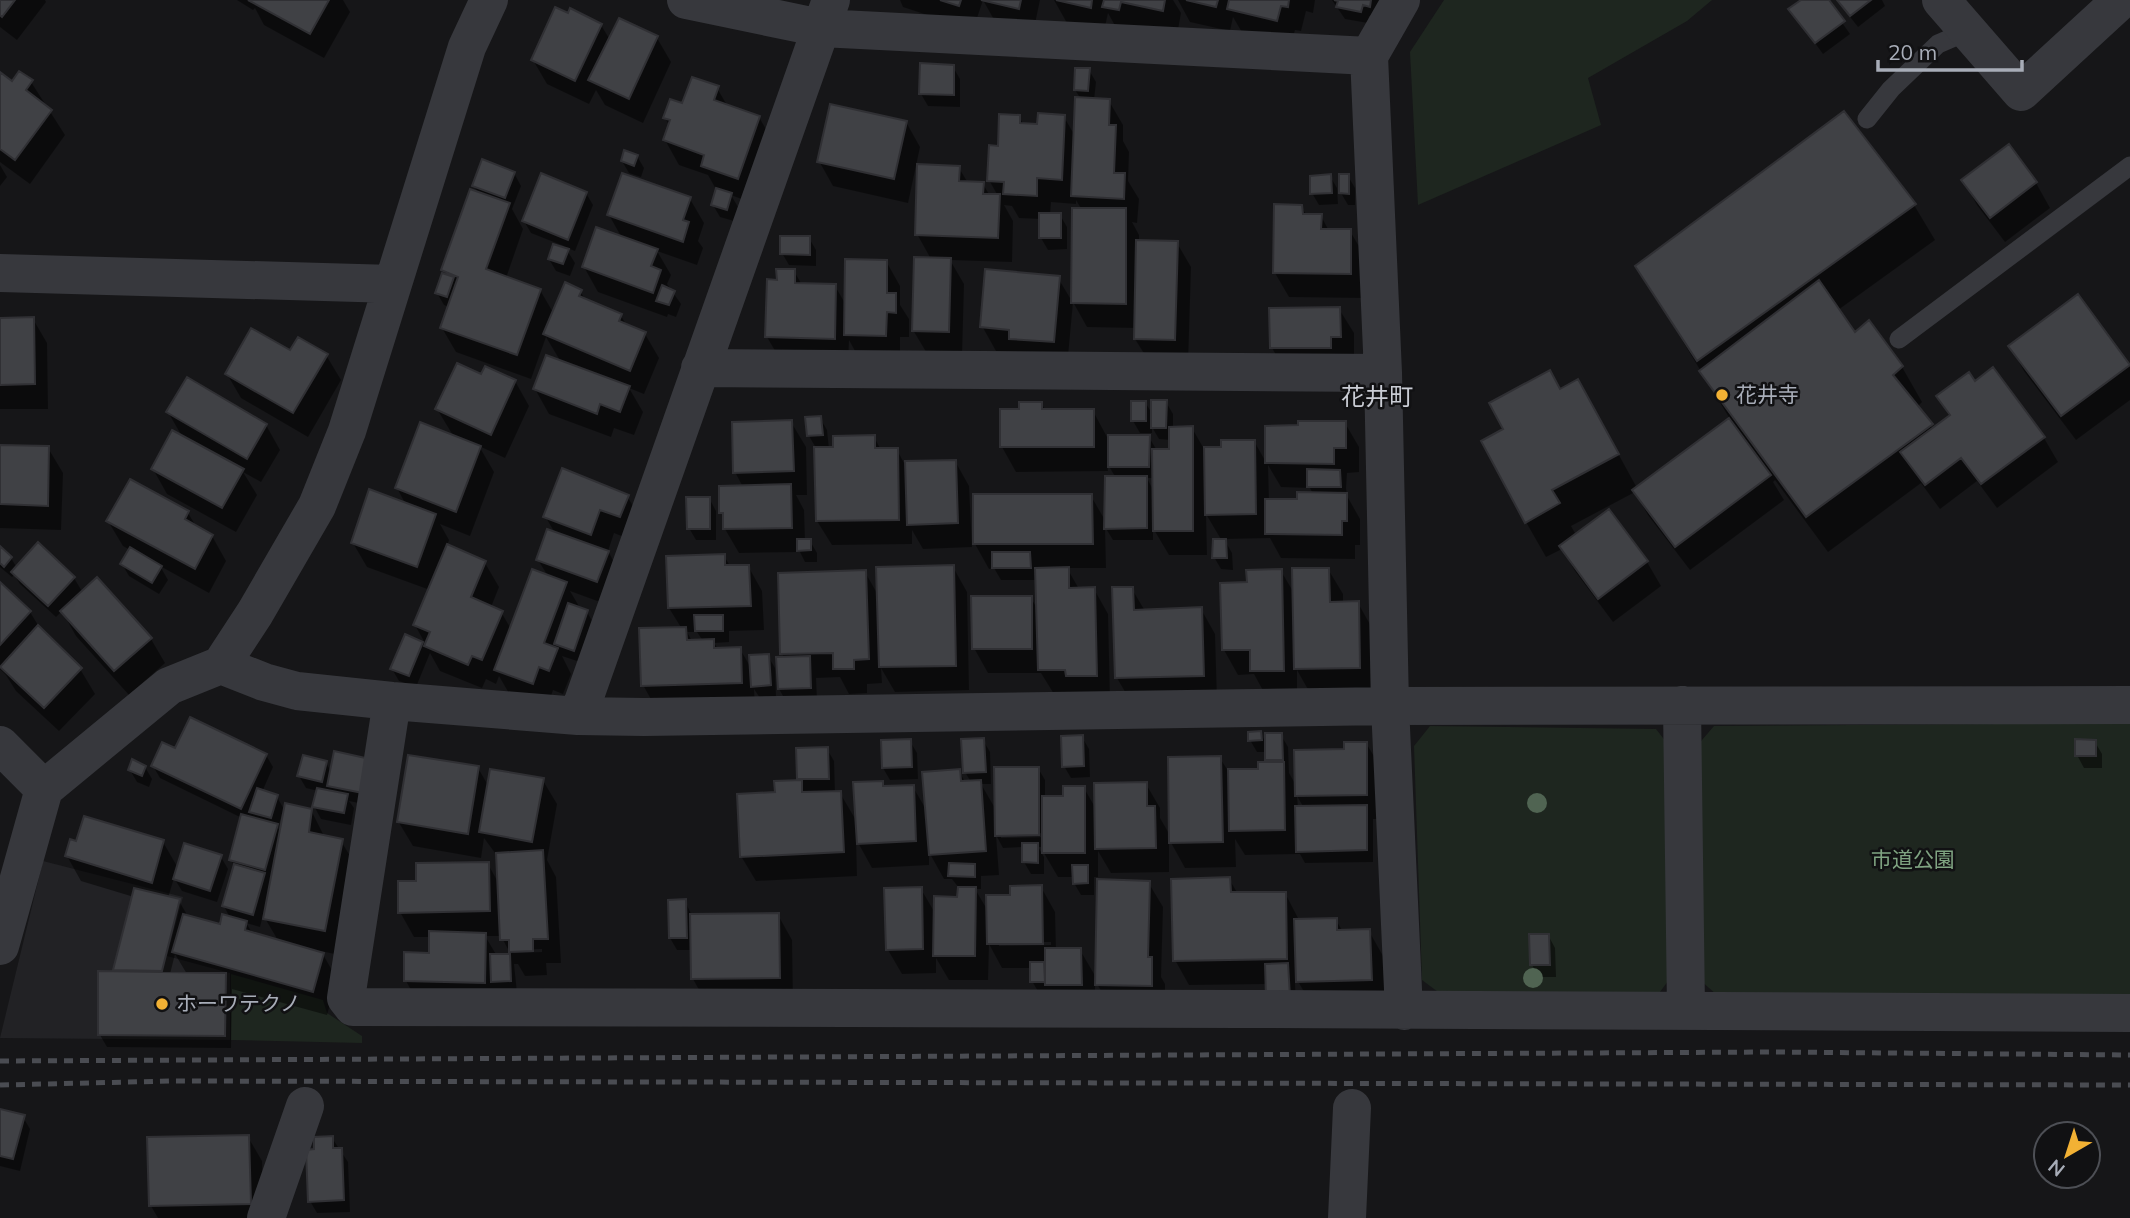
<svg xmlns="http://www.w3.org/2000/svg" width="2130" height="1218" viewBox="0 0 2130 1218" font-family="Mulish,'Noto Sans JP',sans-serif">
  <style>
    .built { fill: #222225 }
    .green { fill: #1e261f }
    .shadow { fill: #0007; fill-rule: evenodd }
    .building { fill: #404145; stroke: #303034; stroke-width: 2 }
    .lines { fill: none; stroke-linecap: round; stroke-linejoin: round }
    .service { stroke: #37383d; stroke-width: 19 }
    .minor { stroke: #37383d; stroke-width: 38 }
    .rail { stroke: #4a4c52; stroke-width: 5; stroke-dasharray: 9 7; stroke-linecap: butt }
    .tree { fill: #506452 }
    .poi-dot { fill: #f2b134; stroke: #111113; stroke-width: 2.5 }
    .labels { text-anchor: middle; stroke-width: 5; stroke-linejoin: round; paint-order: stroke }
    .poi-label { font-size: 21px; fill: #a8adb8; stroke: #111113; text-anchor: start }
    .park-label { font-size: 21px; fill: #7fa381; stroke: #111113 }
    .quarter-label { font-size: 24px; fill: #c9ccd4; stroke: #111113 }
  </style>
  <rect width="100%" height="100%" fill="#161618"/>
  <path class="built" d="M43 861 183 897 167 956 230 973V1040L0 1038Z"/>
  <path class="green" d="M1444 0H1712L1687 21 1588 78 1601 125 1418 205 1410 52Z
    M2130 723V998L1718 996 1699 979 1696 747 1714 726Z
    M1430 726 1656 729 1670 747 1671 977 1657 996 1446 998 1422 980 1414 746Z
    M231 974 323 1000 327 1013 362 1036V1043L231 1040Z"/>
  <path class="shadow" d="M0 0H45L46 2 17 40 0 27Z
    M237 0H343L350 12 324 58 264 25 255 8 253 10Z
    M900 0H1040L1033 33 997 25 983 0 973 30 903 7Z
    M1054 0H1173L1181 13 1177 35 1118 31 1108 13 1104 31 1067 23Z
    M1178 0H1315L1313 13 1306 11 1301 31 1295 30 1291 44 1243 34 1233 17 1230 31 1190 22Z
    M1332 0H1380L1376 18 1369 16 1368 23 1345 19Z
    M1804 0H1826L1850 34 1823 54 1791 10Z
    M1837 0H1882L1885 6 1858 27Z
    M620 20 657 38 671 62 643 123 605 105 596 90 589 104 547 84 533 60 601 25 610 40Z
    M953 67 960 79V107L928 106 921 94Z
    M1089 70 1096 82 1094 100 1109 101 1123 125V141L1129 152 1128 181 1139 199 1137 223 1132 222 1139 235V241L1177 243 1191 267 1188 364 1150 363 1135 339 1136 328 1087 327 1073 302 1067 367 1019 353 996 351 982 326 1058 278 1073 303 1082 210 1076 200V204L1051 202 1050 215H1060L1067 227V249L1048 250 1041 238V219L1019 218 1012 206 1004 205 1013 221 1012 262 950 260 964 284 962 356 928 355 913 330 931 259 917 234 959 168 968 183 983 184 990 196H998L989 180 1000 147 1019 117 1024 125 1039 126 1064 117 1075 136 1081 99 1075 90Z
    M0 74 12 84 31 82 65 135 30 184 0 162Z
    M717 88 728 107 759 117 773 142 752 203 731 195 738 207 734 221 720 217 713 205 717 191 708 175 679 165 665 140 670 126 665 118Z
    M906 122 920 147 908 203 833 186 819 161Z
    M2009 147 2036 183 2050 208 2005 242 1977 205 1963 180Z
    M637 156 644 168 641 177 629 173 622 161Z
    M0 165 7 177 0 186Z
    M514 173 521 186 512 209 523 229 506 278 540 290 554 314 580 291 586 301 621 316 627 326 645 334 659 358 644 394 629 388 643 412 634 435 614 428 611 437 549 414 535 389 561 362 546 337 531 379 456 352 442 328 449 307 444 305 437 293 447 277 443 270 479 194 474 186Z
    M1330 176 1337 188 1338 204 1319 205 1312 193Z
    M1348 176 1355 188V205H1348L1341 193Z
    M586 193 593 205 575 251 565 247 575 263 570 276 556 271 549 259 564 246 531 233 524 221Z
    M690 199 704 223 698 241 703 248 697 265 657 251 671 275 667 284 681 304 676 317 668 314 667 317 598 292 584 267 622 238 609 215Z
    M1914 205 1935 240 1838 310 1855 335 1902 367 1922 402 1917 407 1933 429 1950 417 1938 396 1974 383 2044 438 2058 462 1997 508 1977 481 1940 509 1921 483 1828 552 1775 480 1773 482 1784 500 1690 570 1648 515 1635 492 1571 526 1576 535 1647 562 1661 586 1613 622 1575 571 1562 549 1546 557 1526 522 1505 430 1561 391 1598 417 1637 488 1730 419 1637 266Z
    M1301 206 1307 216H1321L1329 231H1350L1364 255V298L1289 297 1275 273Z
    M809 238 816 250V266L789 265 782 253Z
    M886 261 900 286V305L909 319V337H900V360H860L849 340 848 363 781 361 767 337 778 281 794 271 802 285 835 286 846 305Z
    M2078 296 2130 365V400L2076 440 2024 371 2010 346Z
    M1339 309 1354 333V362L1286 372 1272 348Z
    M33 319 47 343 48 409H0V320Z
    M290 352 326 355 341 380 308 437 241 398 227 374Z
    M482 376 515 381 529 406 505 458 479 446 494 472 470 536 440 524 449 540 447 546 485 563 499 587 491 607 501 612 511 629 548 576 538 560 555 533 545 516 627 496 642 521 634 541 614 533 608 551 622 577 611 606 570 591 580 608 587 612 594 624 580 662 562 656 571 674 563 694 553 690 547 708 510 695 499 676 496 684 486 679 482 688 440 671 430 653 416 687 399 681 392 669 406 636 426 645 415 625 430 590 367 567 353 543 406 505 397 488 454 437 437 409Z
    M1145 402 1153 415 1166 402 1173 414V429L1192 428 1204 449H1223L1254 441 1267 464V427L1345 423 1359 447V472L1347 473 1346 488 1347 496 1360 519V545H1355V559L1281 558 1270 538 1224 539 1232 553 1233 570 1221 569 1214 557 1222 541 1206 514 1207 555H1169L1153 528V540H1113L1105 527 1106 568H1067L1079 589H1094L1108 614 1110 700 1054 694 1041 673H988L974 648 1031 598 1038 610 1037 580H1001L994 568 989 569 975 544 1091 496 1106 522 1116 478 1107 463 1108 471 1016 472 1002 447 1020 411 1041 403 1046 411H1093L1107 437H1149L1156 449 1171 451V440L1159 439 1152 427V433H1140L1133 421ZM1268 465 1281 487 1310 488 1313 494 1299 501H1269ZM1147 478H1154V492Z
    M168 412 266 425 280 450 261 482 243 472 257 495 236 532 167 494 153 469 183 438Z
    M820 418 827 430 829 449 874 437 881 450H897L904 463 955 461 969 486 972 547 923 549 912 530V544L832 545 817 521 816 448 809 436Z
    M791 422 806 447 807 495H796L804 510 805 541H810L817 553V562H805L800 552 739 553 725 529V519L721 512 743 487 735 472Z
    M0 446 48 448 63 473 61 530 0 528Z
    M709 498 716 511V540H696L689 528Z
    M188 513 197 528 212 536 226 561 209 593 160 566 168 580 159 594 129 576 122 564 130 550 123 546 108 521Z
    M38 545 74 578 83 593 151 639 165 663 129 695 76 636 62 611 56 617 20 584 14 575 12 577 0 567V548L11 558 17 568Z
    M724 556 730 566H748L762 591 764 630 729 631V642L714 643 718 649H740L751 668 768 656 775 668 776 697 760 698 754 689 755 708 657 710 643 685 682 629 669 608ZM687 632H697L703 641H692Z
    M953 567 967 592 969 690 895 692 881 668 882 683 867 684V693L849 694 840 677 816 678 817 700 786 701 779 689 785 659 782 654 865 572 878 595Z
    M1328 569 1343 594V603H1358L1372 628 1373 692 1310 693 1297 670V695L1266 696 1254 674 1238 675 1224 650 1248 584 1281 571 1294 593Z
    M0 585 30 612 41 630 80 669 95 694 59 731 16 691 6 675 0 669Z
    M1132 589 1145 611 1201 609 1215 634 1217 700 1131 702 1117 678Z
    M1260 733 1267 744 1281 735 1288 747 1289 773 1297 787 1346 751 1366 743 1381 768V819H1373V862L1305 863 1300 854 1245 855 1235 839 1236 867 1185 868 1169 839V872L1111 873 1098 851V877H1094V895H1081L1074 883V877H1058L1044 853V847H1038L1044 857V874H1031L1024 862 1023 847 1003 848 996 835 999 875 981 876V889H975L988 911 1012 897 1041 887 1055 912 1056 950H1080L1097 979 1148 882 1163 907 1161 977 1165 984V1010L1111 1009 1095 980V1009L1039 993 1032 981V968H1002L989 944 988 980H949L936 958V973L902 974 888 950 921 889 935 913 959 899V888L952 879H944L929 852V865L872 868 856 839 857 876 756 881 741 856 776 794 800 782 798 779 827 749 834 761 835 793H840L857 822 882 782 885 788 913 787 927 811 959 771 965 782H971L965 772 983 740 990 752 991 784H981L996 810 1038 768 1045 780V798H1064L1084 788 1096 809 1146 784 1160 808V818L1171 837 1220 758 1228 771H1260L1270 764 1267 752H1257L1250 740ZM1297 796 1304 808H1298ZM1048 833V837L1001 838V834ZM999 942H1051V945L999 946Z
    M1082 737 1089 749 1090 777 1071 778 1064 766Z
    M910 741 917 753 918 779 890 780 883 768Z
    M2095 742 2102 754V768H2084L2077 755Z
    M176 751 266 755 273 767 262 792 277 797 285 811 311 810 325 838 341 841 356 866 339 955 321 951 337 979 327 1015 232 989 231 1048 107 1047 100 1035 134 897 81 881 67 856 77 843 163 842 178 868 221 857 228 869 217 902 182 891 174 878 168 898 179 901 186 913 185 916 221 926 230 918 224 906 235 867 231 860 242 818 160 778 153 766ZM282 814 285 815 281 833 278 828ZM263 915 279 942 253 934 246 923 260 927ZM175 954 187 974H170Z
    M335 753 369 805 349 801 354 808 351 825 321 819 314 806 318 791 306 788 299 776 326 763 332 773Z
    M145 767 152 779 149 787 137 782 130 770Z
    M478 768 489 787 542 779 557 804 547 860 556 877 561 963H546L547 975 525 976 518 964H514L517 993 420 1006 406 981 430 955 431 937H414L400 912 418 882 488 864 499 884 498 857 484 838 481 858 413 846 398 821ZM485 936H501L511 955 497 956ZM542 949V952L514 953 511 950Z
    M1229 879 1238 894 1285 893 1299 920H1336L1343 932 1369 931 1383 956 1385 1004 1312 1006 1299 983H1295L1296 1009 1267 984 1189 985 1175 960Z
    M685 901 692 916 778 915 792 940 793 1003 707 1004 693 979 692 950H677L670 938 669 902Z
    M1548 935 1555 948 1556 977H1539L1532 965Z
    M0 1111 23 1117 30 1129 20 1171 0 1166Z
    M248 1137 262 1161 264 1218H158L151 1206Z
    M332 1138 348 1162 350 1212 317 1213 310 1201 316 1151Z"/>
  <path class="building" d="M0 0H15L2 17 0 15Z
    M248 0H329L310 34Z
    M940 0H961L959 6Z
    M981 0H1021L1019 9Z
    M1056 0H1092L1091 8Z
    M1104 0H1165L1163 11 1121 2 1119 10 1102 7Z
    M1186 0H1218L1216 7Z
    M1229 0H1289L1288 7 1281 6 1277 21 1227 9Z
    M1334 0H1371L1370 7 1363 5 1361 12 1336 7 1338 1Z
    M1801 0H1829L1845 21 1815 43 1788 9Z
    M1837 0H1871L1850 16Z
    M555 7 568 13 570 8 602 24 575 81 531 60Z
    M619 18 658 36 629 99 588 80Z
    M920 63 954 65V95L919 94Z
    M1075 68H1090L1088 91 1074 90Z
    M19 71 33 80 26 90 52 110 15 160 0 149V72L12 81Z
    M692 77 719 86 714 100 760 116 738 179 701 166 704 155 663 140 670 120 663 118 670 99 682 103Z
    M1075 97 1110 99 1109 125H1116L1114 173H1125L1124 199 1071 196Z
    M830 104 907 121 894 179 817 162Z
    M1844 111 1916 204 1697 361 1635 266Z
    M1038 113 1065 115 1062 180 1037 178V196L1003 194 1004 182 987 181 989 145 998 146 999 114 1020 115V123L1037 124Z
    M2009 144 2037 182 1990 218 1961 180Z
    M624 150 638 155 634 166 621 161Z
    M482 159 515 172 505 198 472 186Z
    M917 164 960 166 959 181 984 182 983 194H1000L998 238 915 235Z
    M541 173 587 192 568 240 522 221Z
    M622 173 691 197 683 220 689 222 683 242 607 215Z
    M1331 174 1332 193 1310 194V176Z
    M1339 174H1349V194L1339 193Z
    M716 188 732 193 727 210 711 205Z
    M470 189 510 203 486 269 541 289 517 355 440 328 458 277 441 270Z
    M1274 204 1302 205 1303 214H1322L1321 229H1351V274L1273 273Z
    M1072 208H1126V304L1071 303Z
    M1039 213H1061V238H1039Z
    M596 227 658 249 651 266 661 270 653 293 582 267Z
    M780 236H810V255L780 254Z
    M1136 240 1178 241 1175 340 1134 339Z
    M553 244 569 249 563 264 548 259Z
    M914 257 951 258 949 332 912 331Z
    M845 259 887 260V293H896V313L887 312 886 336 844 335Z
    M776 269H795V283L836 284 835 339 765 337 767 279 777 280Z
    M985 269 1060 276 1054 342 1009 339V330L980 327Z
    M442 273 454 277 447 297 435 293Z
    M1819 280 1855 332 1869 320 1903 366 1893 375 1933 424 1806 517 1699 371Z
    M565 282 582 290 579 296 622 314 619 321 646 332 630 371 543 334Z
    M662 285 675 291 669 305 656 301Z
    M2078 294 2130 365 2061 416 2008 346Z
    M1340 307 1341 337H1331V348H1270L1269 308Z
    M34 317 35 384 0 385V318Z
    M251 328 290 350 298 337 328 354 293 413 225 374Z
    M546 355 630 386 620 412 600 404 597 414 533 389Z
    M457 363 481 374 485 366 516 380 491 435 435 409Z
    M1993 367 2045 437 1981 484 1961 458 1925 485 1900 452 1950 415 1936 396 1969 372 1975 381Z
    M1550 370 1560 389 1578 379 1619 454 1552 490 1560 503 1525 523 1481 441 1503 429 1489 403Z
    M187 377 267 424 247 459 166 412Z
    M1151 400H1167L1166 428H1151Z
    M1131 401H1146V421H1131Z
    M1019 402H1042V409H1094V447H1000V409H1019Z
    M821 416 823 435 807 436 805 417Z
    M1729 418 1771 475 1675 547 1632 490Z
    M792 420 794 471 733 473 732 422Z
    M1298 421H1346V448H1334V464L1265 463V426L1298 425Z
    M420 422 481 446 456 512 395 488Z
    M1193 426V531H1153L1152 449H1169V427Z
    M172 430 244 469 222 508 151 469Z
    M875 435V448H898L899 520 816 521 814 447H833V436Z
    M1108 435H1150L1149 467H1108Z
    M1221 440H1255L1256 514 1205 515 1204 447H1221Z
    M0 445 49 446 48 506 0 504Z
    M956 460 958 523 907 525 905 461Z
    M562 468 629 495 620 517 600 510 591 535 543 517Z
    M1307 469 1340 470 1341 487H1307Z
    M1105 476H1147V528L1104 529Z
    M130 479 189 511 185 519 213 535 195 569 106 521Z
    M791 484 792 528 723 529V513H719V486Z
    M369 489 436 514 417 567 351 543Z
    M1297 492 1347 493V521H1342V535L1265 534V499H1297Z
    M973 494H1092L1093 544H973Z
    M686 497H710V529H687Z
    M1609 509 1648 561 1598 599 1559 546Z
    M547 529 609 551 597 582 536 560Z
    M797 539H811V550L797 551Z
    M1213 539H1226L1227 558H1212Z
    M38 542 75 577 48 606 11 572Z
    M447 544 486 561 471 597 503 611 482 660 472 656 468 665 424 646 430 632 413 625Z
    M0 546 12 557 4 567 0 563Z
    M130 547 162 566 152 583 120 564Z
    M992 552H1030L1031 568H992Z
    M725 554V565H749L751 606 668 608 666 556Z
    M954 565 956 666 879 667 876 567Z
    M1069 567V588L1095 587 1097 676H1066L1065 670H1038L1035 568Z
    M1292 568H1329L1330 602 1359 601 1360 668 1294 669Z
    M532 569 567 582 544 643 558 648 549 671 539 667 533 684 494 670Z
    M1282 569 1284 671H1250V650H1222L1220 583 1247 582 1246 570Z
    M866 570 869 659 854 660V669H833V653L780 654 778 573Z
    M97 577 152 638 114 671 60 611Z
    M0 582 31 611 0 645Z
    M1112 587H1133L1134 610 1202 607 1204 676 1115 678Z
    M971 596H1032V649H972Z
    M568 603 588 610 574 651 554 644Z
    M694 615H723V631H695Z
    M38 625 82 668 44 708 0 667Z
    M686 627 687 640 714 639V648L741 647 742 683 641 686 639 628Z
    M405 634 423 642 409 676 390 669Z
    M769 654 771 685 751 687 749 655Z
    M810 656 811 688 778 689 776 657Z
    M190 717 267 754 241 809 151 766 162 742 175 748Z
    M1261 731 1262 740 1248 741V732Z
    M1265 733H1282L1283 760H1265Z
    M1083 735 1084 766 1062 767 1061 736Z
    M984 738 986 772 963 773 961 739Z
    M911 739 912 767 882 768 881 740Z
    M2075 739 2096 740V756H2075Z
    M1344 742H1367V795L1295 796 1294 750 1344 749Z
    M828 747 829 779H797L796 748Z
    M334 751 370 759 363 793 327 786Z
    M303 755 327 761 322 782 297 776Z
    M408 755 479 766 468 834 397 822Z
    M1221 756 1223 842 1169 843 1168 757Z
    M132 759 146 766 142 776 128 770Z
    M1258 762H1284L1285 830 1229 831 1228 769H1258Z
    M994 767H1039V835L995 836Z
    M490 769 544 778 532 842 479 832Z
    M960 769 961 781 981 780 986 851 929 855 922 772Z
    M802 780V792L841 791 844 852 740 857 737 794 775 792 774 781Z
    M883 781V786L914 785 916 841 857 844 853 782Z
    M1147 782V806H1155L1156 848 1095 849 1094 783Z
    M1063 786H1085V853H1042V796H1063Z
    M257 788 278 795 271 818 249 812Z
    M317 788 348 794 344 813 312 807Z
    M285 803 312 809 309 832 343 839 325 931 263 919Z
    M1367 805V850L1296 852 1295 806Z
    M241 814 278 824 265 870 229 860Z
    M84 816 164 840 152 883 65 856 70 839 76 841Z
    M184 843 222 855 210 891 173 879Z
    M1022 843H1038V863L1022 862Z
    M543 850 548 939H533V951L509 952V940H500L496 853Z
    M489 862 490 911 398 913V881H416V863Z
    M949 863 975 864V877L948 876Z
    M234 864 265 873 253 915 222 906Z
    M1072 865H1088V883L1073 884Z
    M1230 877 1231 892H1286L1287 959 1173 961 1171 879Z
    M1097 879 1150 881 1148 957H1152V986L1095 985Z
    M1042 885 1043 944H987L986 895H1010V886Z
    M922 887 923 949 886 950 884 888Z
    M958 887H976L975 956H933L934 896 957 897Z
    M134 888 180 899 162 971 113 970Z
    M686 899 687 938H669L668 900Z
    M779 913 780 978 691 979 690 914Z
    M183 914 220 924 222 914 247 921 245 930 324 953 313 992 172 952Z
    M1337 918V930L1370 929 1372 980 1296 982 1294 919Z
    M429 931 486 933 485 983 404 981V952L429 953Z
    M1529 934H1549L1550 965H1530Z
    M1045 948H1081L1082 985H1045Z
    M490 954H510L511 981 491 982Z
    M1030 962H1044L1045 982H1030Z
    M1288 963 1290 997 1266 998 1265 964Z
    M98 971 226 973 225 1036 98 1035Z
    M0 1109 25 1115 13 1159 0 1156Z
    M249 1135 251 1204 149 1206 147 1137Z
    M333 1136V1148H342L344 1200 308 1202 306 1150 314 1149V1137Z"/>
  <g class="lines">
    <path class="service" d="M1867 119 1891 89 1938 44 1968 31
      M1899 339 2130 166"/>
    <path class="minor" d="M686 0 821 28 1369 56
      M1401 0 1369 56 1383 373 1390 706 1404 1011
      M1941 0 2021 92 2121 0
      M0 273 393 284
      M700 368 1383 373
      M221 665 264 682 297 691 392 701 578 716 644 717 1390 706 2130 705
      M392 701 346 998 353 1007C945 1009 1538 1008 2130 1013
      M1682 705 1686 1009
      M578 716 831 0
      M0 745 44 789
      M0 946 44 789 169 686 221 665 255 613 317 506 347 431 467 47 489 0
      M266 1218 305 1106
      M1347 1218 1352 1108"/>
    <path class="rail" d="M0 1061 1775 1052 2130 1055
      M0 1085 173 1081 2130 1085"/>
  </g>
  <g class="tree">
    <circle cx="1537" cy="803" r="10"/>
    <circle cx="1533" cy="978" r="10"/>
  </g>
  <g class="poi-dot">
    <circle cx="1722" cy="395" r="7"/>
    <circle cx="162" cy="1004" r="7"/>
  </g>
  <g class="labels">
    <g class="poi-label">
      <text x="1736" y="402">花井寺</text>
      <text x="176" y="1011">ホーワテクノ</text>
    </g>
    <g class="park-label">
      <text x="1913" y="867">市道公園</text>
    </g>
    <g class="quarter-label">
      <text x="1377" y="405">花井町</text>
    </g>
  </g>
  <g transform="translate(2067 1155) rotate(219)"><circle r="33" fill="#111113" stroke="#4d4f55" stroke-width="2"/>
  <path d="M0-5L12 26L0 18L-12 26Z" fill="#f2b134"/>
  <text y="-10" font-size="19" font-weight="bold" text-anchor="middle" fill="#a8adb8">N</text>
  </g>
  <path d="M1878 60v10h144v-10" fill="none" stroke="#a8adb8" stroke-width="3.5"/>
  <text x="1888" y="60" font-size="21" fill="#a8adb8" stroke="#111113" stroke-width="5" paint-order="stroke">20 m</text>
</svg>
